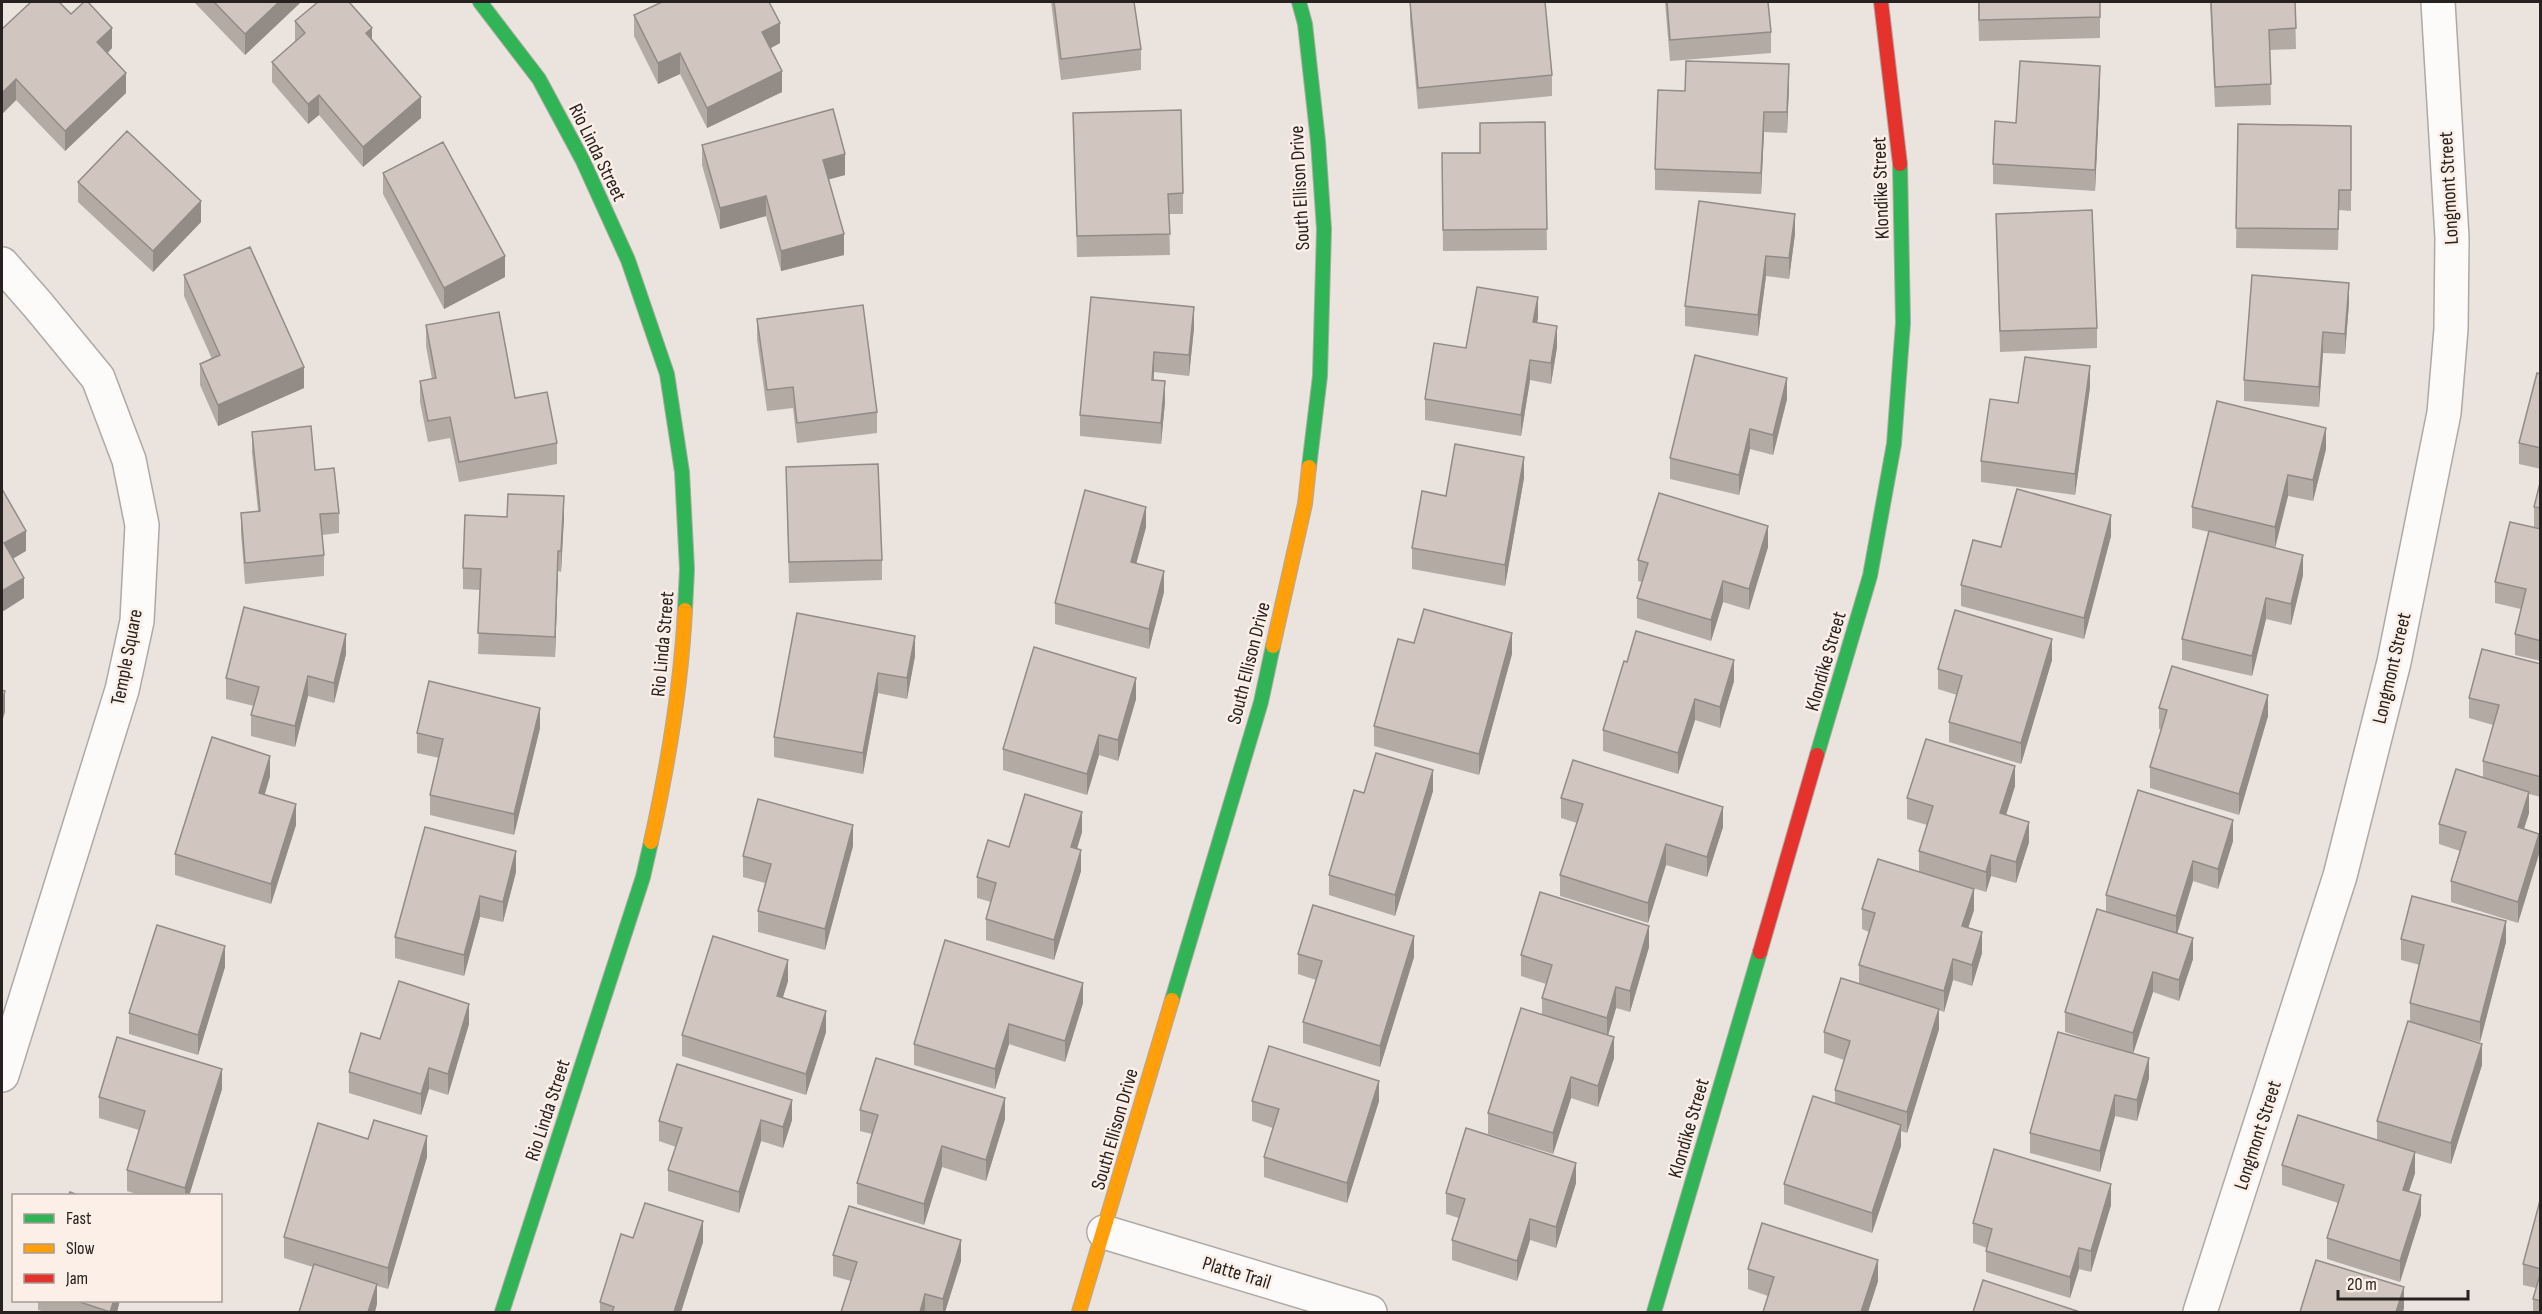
<svg xmlns="http://www.w3.org/2000/svg" width="2542" height="1314" viewBox="0 0 2542 1314" font-family="'Sofia Sans Condensed',sans-serif">
  <style>
    .lines { fill: none; stroke-linecap: round; stroke-linejoin: round }
    .street-casing { stroke: #aea9a5; stroke-width: 36 }
    .fast-casing { stroke: #aea9a5; stroke-width: 16 }
    .slow-casing { stroke: #aea9a5; stroke-width: 16 }
    .jam-casing { stroke: #aea9a5; stroke-width: 16 }
    .street { stroke: #fcfbfa; stroke-width: 33 }
    .fast { stroke: #30b455; stroke-width: 14 }
    .slow { stroke: #ff9f0a; stroke-width: 14 }
    .jam { stroke: #e5322d; stroke-width: 14 }
    .wall { fill: #b4aaa4 }
    .shaded-wall { fill: #928b86 }
    .building { fill: #d1c6bf; stroke: #928b86; stroke-width: 1.5 }
    .labels { text-anchor: middle; stroke-width: 5; stroke-linejoin: round; paint-order: stroke }
    .street-label { font-size: 20px; fill: #27221f; stroke: #fcefe7 }
  </style>
  <rect width="100%" height="100%" fill="#eae3de"/>
  <g class="lines">
    <g class="street-casing">
      <path id="street" d="M2 264 38 305 98 378 129 460 142 525 137 621 122 690 2 1075
        M1104 1232 1370 1312
        M2200 1312 2340 876 2394 662 2444 413 2451 329 2452 238 2438 2"/>
    </g>
    <g class="fast-casing">
      <path id="fast" d="M480 2 539 79 583 161 628 260 667 374 682 472 687 569 685 610
        M1299 2 1305 24 1318 141 1324 229 1320 376 1309 467
        M1817 755 1870 576 1894 444 1903 323 1900 164
        M1172 1000 1261 702 1273 646
        M502 1312 643 877 651 842
        M1654 1312 1760 952"/>
    </g>
    <g class="slow-casing">
      <path id="slow" d="M1273 646 1305 504 1309 467
        M651 842C668 765 681 689 685 610
        M1079 1312 1172 1000"/>
    </g>
    <g class="jam-casing">
      <path id="jam" d="M1881 2 1900 164
        M1760 952 1817 755"/>
    </g>
    <use href="#street" class="street"/>
    <use href="#fast" class="fast"/>
    <use href="#slow" class="slow"/>
    <use href="#jam" class="jam"/>
  </g>
  <path class="wall" d="M194 2H301L245 55Z
    M1051 2H1134L1141 49V70L1061 80Z
    M1410 2 1552 75V96L1418 109 1410 21Z
    M1665 2H1768L1771 32V53L1670 61Z
    M1978 2H2100V38L1979 41Z
    M2210 2H2295L2296 49 2270 50 2271 105 2215 107Z
    M71 14 112 48 108 53 126 93 65 151 16 100 2 114V29Z
    M634 15 780 43 770 48 782 92 707 128 680 74 658 84 634 36Z
    M295 21 372 40 421 118 363 167 319 115 308 124 272 82V62L295 42Z
    M1789 85 1787 133 1764 132 1761 194 1655 190V169L1685 91Z
    M2100 87 2095 191 1993 184V164L2016 123Z
    M1073 113 1183 193V214H1169L1170 255 1077 257Z
    M1545 122 1547 250 1443 251 1442 153H1480Z
    M2238 124 2351 126V211L2339 210 2338 250 2236 248Z
    M702 145 845 175 829 179 844 255 781 271 766 216 720 229 702 165Z
    M383 173 505 277 444 309 383 194Z
    M78 182 201 222 153 272 78 202Z
    M1996 214 2097 328V348L2000 352Z
    M1795 234 1789 279 1766 276 1758 336 1685 326V306Z
    M184 275 304 388 218 426 200 385V364L212 359 184 296Z
    M1091 297 1194 328 1189 376 1154 372V381L1165 402 1161 444 1080 436V415Z
    M2349 303 2345 354 2323 353 2319 407 2244 401V380Z
    M1538 318 1537 323 1557 347 1551 384 1530 380 1521 436 1425 420V399L1466 348Z
    M757 319 877 412V433L797 443 793 408 767 411 757 339Z
    M426 325 515 398 557 443V464L459 482 450 438 428 442 420 402V381L432 379 426 346Z
    M2541 374V469L2519 464V443Z
    M2090 387 2075 495 1981 482V461Z
    M1787 399 1773 455 1750 449 1739 495 1670 479V458Z
    M252 432 315 470 339 513V533L322 535 324 555V576L245 584 241 533V513L258 511 252 453Z
    M2326 449 2313 501 2288 496 2275 548 2303 575 2291 625 2266 619 2252 676 2182 660V639L2209 532 2192 528V507Z
    M786 467 882 560V580L789 583Z
    M1524 478 1505 586 1412 569V548L1446 496Z
    M2541 479V529L2534 527V507Z
    M507 517H564L561 572 558 571 555 657 478 654 480 590 463 589V568Z
    M1146 527 1136 564 1164 592 1149 649 1055 624V603Z
    M2541 529V661L2515 655V634L2521 609 2495 603V582Z
    M2111 536 2084 639 1961 606V585L2001 547Z
    M1768 547 1749 610 1723 602 1711 641 1637 618V598L1642 582 1638 581V560Z
    M915 636V656L907 699 878 693 863 774 774 757V737Z
    M1414 643 1512 654 1479 775 1374 746V726Z
    M346 654 334 703 308 696 295 747 251 736V715L254 706 226 699V678Z
    M2052 660 2021 764 1949 742V722L1957 695 1938 689V669Z
    M2541 664V797L2529 794V813L2524 829 2539 854 2518 923 2451 902V881L2460 851 2439 844V824L2483 777V761L2493 725 2469 718V698Z
    M1734 681 1720 728 1695 720 1678 774 1603 751V730Z
    M1136 699 1118 761 1099 755 1087 795 1003 770V749Z
    M2159 708 2268 716 2239 815 2150 788V767L2162 729H2159Z
    M540 728 514 835 430 815V795L439 758 417 753V733Z
    M270 776 265 794 296 825 271 904 175 875V854Z
    M2015 786 2006 815 2029 842 2016 883 1991 876 1986 892 1919 872V851L1927 825 1907 819V798Z
    M1433 791 1395 916 1329 895V875L1364 793Z
    M1561 798 1723 827 1707 877 1666 865 1648 923 1560 896V875L1577 823 1561 818Z
    M1082 832 1077 849 1081 871 1054 960 986 940V919L991 902 977 898V877L1009 847Z
    M2233 841 2218 889 2193 881 2177 934 2193 959 2179 1001 2153 992 2133 1053 2149 1078 2137 1121 2115 1116 2100 1172 2030 1153V1133L2112 1047 2065 1032V1012L2106 911V895Z
    M853 846 825 950 758 932V911L765 883 743 877V856Z
    M516 872 503 922 480 917 464 976 395 958V937Z
    M1862 909 1974 910 1968 928 1982 953 1972 986 1953 980 1944 1012 1939 1010V1029L1907 1133 1901 1131V1146L1872 1233 1784 1204V1184L1835 1103V1090L1844 1060 1824 1053V1032L1859 984V965L1869 932 1862 929Z
    M2401 939 2506 942 2480 1042 2457 1036 2482 1065 2451 1164 2415 1153V1173L2409 1191 2421 1215 2400 1282 2327 1259V1238L2338 1203 2282 1185V1165L2377 1140V1121L2410 1021V1003L2420 965 2401 960Z
    M1649 947 1630 1012 1616 1008 1608 1035 1614 1058 1598 1107 1571 1098 1553 1154 1488 1134V1113L1542 1014V998L1546 984 1521 976V955Z
    M1298 954 1414 957 1380 1067 1303 1043V1022L1316 980 1298 974Z
    M225 967 198 1055 129 1034V1013Z
    M788 981 783 997 826 1032 806 1095 682 1056V1035Z
    M1083 1003 1065 1062 1009 1044 995 1089 914 1065V1044Z
    M469 1024 448 1095 429 1089 421 1115 349 1093V1072L380 1039Z
    M222 1089 189 1196H143L127 1191V1170L139 1130 99 1118V1097Z
    M1252 1101H1379L1347 1203 1264 1177V1157L1273 1128 1252 1121Z
    M860 1110 1005 1119 986 1181 942 1167 924 1225 857 1204V1183L872 1134 860 1131Z
    M792 1120 783 1148 761 1141 739 1213 668 1191V1170L676 1147 659 1141V1121Z
    M427 1157 388 1289 377 1286V1304L313 1267 284 1258V1237Z
    M1576 1183 1556 1248 1530 1240 1517 1281 1452 1260V1240L1459 1218 1446 1214V1193Z
    M2541 1197V1312H2533V1299L2536 1288 2523 1285V1264Z
    M2111 1205 2091 1272 2079 1269 2070 1298 1986 1272V1251L1987 1248 1973 1243V1223Z
    M633 1238 703 1242 681 1312H600V1302Z
    M833 1255 961 1261 945 1312H841L851 1281 833 1276Z
    M1748 1269 1878 1281 1868 1312H1763L1768 1296 1748 1289Z
    M38 1300H120L117 1312H46L38 1310Z"/>
  <path class="shaded-wall" d="M279 2H301L245 55V34Z
    M780 23V43L762 53V32Z
    M112 28V48L97 62V42Z
    M372 28V49L366 33Z
    M680 53V74L658 84V63Z
    M1789 64V85L1787 133V112Z
    M2100 66V87L2095 191V170Z
    M782 71V92L707 128V108Z
    M126 73V93L65 151V131Z
    M16 79V100L2 114V93Z
    M319 95V115L308 124V104Z
    M421 97V118L363 167V147Z
    M1764 112V132L1761 194V173Z
    M845 154V175L823 181V160Z
    M766 196V216L720 229V208Z
    M201 201V222L153 272V251Z
    M1795 214V234L1789 279V258Z
    M844 234V255L781 271V251Z
    M505 256V277L444 309V288Z
    M1766 256V276L1758 336V315Z
    M2349 283V303L2345 354V334Z
    M1538 297V318L1533 343V322Z
    M1194 307V328L1189 376V355Z
    M1557 326V347L1551 384V363Z
    M2323 332V353L2319 407V387Z
    M1154 352V372L1152 401V380Z
    M1530 360V380L1521 436V415Z
    M2090 366V387L2075 495V474Z
    M304 367V388L218 426V405Z
    M1787 378V399L1773 455V435Z
    M1165 381V402L1161 444V423Z
    M2326 428V449L2313 501V480Z
    M1750 429V449L1739 495V475Z
    M1524 457V478L1505 586V565Z
    M2288 475V496L2275 548V527Z
    M564 496V517L561 572V551Z
    M1146 507V527L1131 583V562Z
    M2111 515V536L2084 639V618Z
    M1768 526V547L1749 610V589Z
    M26 531V551L4 564V543Z
    M558 551V571L555 657V637Z
    M2303 555V575L2291 625V604Z
    M1164 571V592L1149 649V629Z
    M24 578V598L2 612V591Z
    M1723 581V602L1711 641V620Z
    M2266 598V619L2252 676V656Z
    M1512 633V654L1479 775V754Z
    M346 634V654L334 703V683Z
    M915 636V656L907 699V678Z
    M2052 639V660L2021 764V743Z
    M1734 660V681L1720 728V707Z
    M878 673V693L863 774V753Z
    M308 676V696L295 747V726Z
    M1136 678V699L1118 761V740Z
    M5 691V712L2 722V701Z
    M2268 695V716L2239 815V794Z
    M1695 699V720L1678 774V753Z
    M540 708V728L514 835V814Z
    M1099 735V755L1087 795V774Z
    M270 756V776L259 813V793Z
    M2015 766V786L2000 834V813Z
    M1433 770V791L1395 916V895Z
    M2529 792V813L2518 847V827Z
    M296 804V825L271 904V884Z
    M1723 807V827L1707 877V857Z
    M1082 812V832L1071 868V847Z
    M2233 820V841L2218 889V869Z
    M2029 822V842L2016 883V862Z
    M853 825V846L825 950V929Z
    M2539 834V854L2518 923V902Z
    M1666 844V865L1648 923V903Z
    M1081 850V871L1054 960V940Z
    M516 851V872L503 922V902Z
    M1991 855V876L1986 892V872Z
    M2193 861V881L2176 937V916Z
    M1974 889V910L1962 947V926Z
    M480 896V917L464 976V955Z
    M2506 921V942L2480 1042V1022Z
    M1649 926V947L1630 1012V991Z
    M1982 932V953L1972 986V965Z
    M1414 936V957L1380 1067V1046Z
    M2193 938V959L2179 1001V980Z
    M225 946V967L198 1055V1035Z
    M1953 959V980L1944 1012V991Z
    M788 960V981L777 1016V996Z
    M2153 972V992L2133 1054V1033Z
    M1083 983V1003L1065 1062V1041Z
    M1616 987V1008L1607 1039V1018Z
    M469 1004V1024L448 1095V1074Z
    M1939 1009V1029L1907 1133V1112Z
    M826 1011V1032L806 1095V1074Z
    M1009 1024V1044L995 1089V1069Z
    M1614 1037V1058L1598 1107V1086Z
    M2482 1044V1065L2451 1164V1143Z
    M2149 1058V1078L2137 1121V1100Z
    M429 1068V1089L421 1115V1094Z
    M222 1069V1089L189 1196H185V1188Z
    M1571 1077V1098L1553 1154V1133Z
    M1379 1081V1101L1347 1203V1183Z
    M2115 1095V1116L2100 1172V1151Z
    M1005 1098V1119L986 1181V1160Z
    M792 1100V1120L783 1148V1127Z
    M761 1120V1141L739 1213V1192Z
    M1901 1125V1146L1872 1233V1213Z
    M427 1136V1157L388 1289V1268Z
    M942 1146V1167L924 1225V1204Z
    M2415 1152V1173L2403 1210V1190Z
    M1576 1163V1183L1556 1248V1227Z
    M2111 1184V1205L2091 1272V1251Z
    M2421 1195V1215L2400 1282V1261Z
    M1530 1219V1240L1517 1281V1261Z
    M703 1221V1242L681 1312H674Z
    M961 1240V1261L945 1312H943V1299Z
    M2079 1248V1269L2070 1298V1277Z
    M1878 1260V1281L1868 1312H1861Z
    M377 1284V1304L375 1312H368Z
    M2404 1287V1308L2403 1312H2396Z
    M925 1294V1312H920Z
    M114 1300H120L117 1312H110Z"/>
  <path class="building" d="M31 2H59L71 14 84 2H88L112 28 97 42 126 73 65 131 16 79 2 93V29Z
    M214 2H279L245 34Z
    M318 2H349L372 28 366 33 421 97 363 147 319 95 308 104 272 62 305 33 295 21Z
    M662 2H769L780 23 762 32 782 71 707 108 680 53 658 63 634 15Z
    M1054 2H1134L1141 49 1061 59Z
    M1410 2H1545L1552 75 1418 88Z
    M1667 2H1768L1771 32 1670 40Z
    M1979 2H2100V17L1979 20Z
    M2211 2H2295L2296 28 2269 30 2271 84 2215 87Z
    M1686 61 1789 64 1787 112H1764L1761 173 1655 169 1658 90 1685 91Z
    M2020 61 2100 66 2095 170 1993 164 1995 121 2016 123Z
    M833 109 845 154 823 160 844 234 781 251 766 196 720 208 702 145Z
    M1181 110 1183 193 1168 194 1170 234 1077 236 1073 113Z
    M1545 122 1547 229 1443 230 1442 153H1480V123Z
    M2238 124 2351 126V190H2339L2338 229 2236 228Z
    M127 131 201 201 153 251 78 182Z
    M443 142 505 256 444 288 383 173Z
    M1699 201 1795 214 1789 258 1766 256 1758 315 1685 306Z
    M2092 210 2097 328 2000 331 1996 214Z
    M250 247 304 367 218 405 200 364 220 355 184 275Z
    M2252 275 2349 283 2345 334 2323 332 2319 387 2244 380Z
    M1477 287 1538 297 1533 322 1557 326 1551 363 1530 360 1521 415 1425 399 1434 343 1466 348Z
    M1091 297 1194 307 1189 355 1154 352 1152 380 1165 381 1161 423 1080 415Z
    M863 305 877 412 797 423 793 387 767 390 757 319Z
    M499 312 515 398 547 392 557 443 459 462 450 417 428 421 420 381 436 378 426 325Z
    M1695 355 1787 378 1773 435 1750 429 1739 475 1670 458Z
    M2025 357 2090 366 2075 474 1981 461 1990 399 2018 403Z
    M2537 373 2541 374V448L2519 443Z
    M2217 401 2326 428 2313 480 2288 475 2275 527 2192 507Z
    M311 426 315 470 334 468 339 513 320 514 324 555 245 563 241 513 260 511 252 432Z
    M1455 444 1524 457 1505 565 1412 548 1422 491 1446 496Z
    M878 464 882 560 789 562 786 467Z
    M2541 479V508L2534 507Z
    M2 489 26 531 4 543 24 578 2 591Z
    M2017 489 2111 515 2084 618 1961 585 1973 540 2001 547Z
    M1085 490 1146 507 1131 562 1164 571 1149 629 1055 603Z
    M1659 493 1768 526 1749 589 1723 581 1711 620 1637 598 1648 563 1638 560Z
    M508 494 564 496 561 551H558L555 637 478 633 481 569 463 568 465 515 507 517Z
    M2510 522 2541 529V641L2515 634 2526 589 2495 582Z
    M2209 531 2303 555 2291 604 2266 598 2252 656 2182 639Z
    M244 607 346 634 334 683 308 676 295 726 251 715 259 687 226 678Z
    M1424 609 1512 633 1479 754 1374 726 1398 639 1414 643Z
    M1955 610 2052 639 2021 743 1949 722 1962 676 1938 669Z
    M797 613 915 636 907 678 878 673 863 753 774 737Z
    M1636 631 1734 660 1720 707 1695 699 1678 753 1603 730 1624 661 1627 662Z
    M1034 647 1136 678 1118 740 1099 735 1087 774 1003 749Z
    M2482 649 2541 664V777L2483 761 2499 705 2469 698Z
    M2172 666 2268 695 2239 794 2150 767 2167 710 2159 708Z
    M429 681 540 708 514 814 430 795 443 739 417 733Z
    M2 690 5 691 2 701Z
    M212 737 270 756 259 793 296 804 271 884 175 854Z
    M1926 739 2015 766 2000 813 2029 822 2016 862 1991 855 1986 872 1919 851 1933 806 1907 798Z
    M1376 753 1433 770 1395 895 1329 875 1354 790 1364 793Z
    M1573 760 1723 807 1707 857 1666 844 1648 903 1560 875 1583 804 1561 798Z
    M2456 769 2529 792 2518 827 2539 834 2518 902 2451 881 2466 832 2439 824Z
    M2138 790 2233 820 2218 869 2193 861 2176 916 2106 895Z
    M1025 794 1082 812 1071 847 1081 850 1054 940 986 919 996 883 977 877 988 840 1009 847Z
    M758 799 853 825 825 929 758 911 771 864 743 856Z
    M425 827 516 851 503 902 480 896 464 955 395 937Z
    M1878 859 1974 889 1962 926 1982 932 1972 965 1953 959 1944 991 1859 965 1875 913 1862 909Z
    M1540 892 1649 926 1630 991 1616 987 1607 1018 1542 998 1552 965 1521 955Z
    M2412 896 2506 921 2480 1022 2410 1003 2424 945 2401 939Z
    M1313 905 1414 936 1380 1046 1303 1022 1322 961 1298 954Z
    M2097 909 2193 938 2179 980 2153 972 2133 1033 2065 1012Z
    M157 925 225 946 198 1035 129 1013Z
    M713 936 788 960 777 996 826 1011 806 1074 682 1035Z
    M945 940 1083 983 1065 1041 1009 1024 995 1069 914 1044Z
    M1841 978 1939 1009 1907 1112 1835 1090 1850 1041 1824 1032Z
    M399 981 469 1004 448 1074 429 1068 421 1094 349 1072 361 1033 380 1039Z
    M1521 1008 1614 1037 1598 1086 1571 1077 1553 1133 1488 1113Z
    M2408 1021 2482 1044 2451 1143 2377 1121Z
    M2058 1032 2149 1058 2137 1100 2115 1095 2100 1151 2030 1133Z
    M117 1037 222 1069 185 1188 127 1170 145 1111 99 1097Z
    M1269 1046 1379 1081 1347 1183 1264 1157 1279 1109 1252 1101Z
    M876 1058 1005 1098 986 1160 942 1146 924 1204 857 1183 878 1115 860 1110Z
    M677 1064 792 1100 783 1127 761 1120 739 1192 668 1170 682 1128 659 1121Z
    M1813 1096 1901 1125 1872 1213 1784 1184Z
    M2298 1115 2415 1152 2403 1190 2421 1195 2400 1261 2327 1238 2344 1185 2282 1165Z
    M374 1120 427 1136 388 1268 284 1237 318 1123 368 1139Z
    M1466 1128 1576 1163 1556 1227 1530 1219 1517 1261 1452 1240 1465 1199 1446 1193Z
    M1994 1149 2111 1184 2091 1251 2079 1248 2070 1277 1986 1251 1992 1229 1973 1223Z
    M70 1192 80 1196H68Z
    M2541 1197V1269L2523 1264Z
    M645 1203 703 1221 674 1312H612L614 1307 600 1302 621 1234 633 1238Z
    M849 1206 961 1240 943 1299 925 1294 920 1312H841L857 1262 833 1255Z
    M1762 1223 1878 1260 1861 1312H1763L1774 1277 1748 1269Z
    M2316 1260 2404 1287 2396 1312H2300Z
    M314 1264 377 1284 368 1312H299Z
    M2541 1271V1301L2533 1299Z
    M1983 1280 2080 1312H1973Z
    M74 1300H114L110 1312Z"/>
  <g class="labels">
    <g class="street-label">
      <text transform="translate(598 152) rotate(64)" y="7">Rio Linda Street</text>
      <text transform="translate(1299 188) rotate(-93)" y="7">South Ellison Drive</text>
      <text transform="translate(1880 188) rotate(-92)" y="7">Klondike Street</text>
      <text transform="translate(2448 188) rotate(-93)" y="7">Longmont Street</text>
      <text transform="translate(662 644) rotate(-85)" y="7">Rio Linda Street</text>
      <text transform="translate(126 657) rotate(-79)" y="7">Temple Square</text>
      <text transform="translate(1825 661) rotate(-74)" y="7">Klondike Street</text>
      <text transform="translate(1248 663) rotate(-76)" y="7">South Ellison Drive</text>
      <text transform="translate(2391 668) rotate(-77)" y="7">Longmont Street</text>
      <text transform="translate(547 1110) rotate(-72)" y="7">Rio Linda Street</text>
      <text transform="translate(1688 1128) rotate(-74)" y="7">Klondike Street</text>
      <text transform="translate(1114 1129) rotate(-74)" y="7">South Ellison Drive</text>
      <text transform="translate(2257 1135) rotate(-72)" y="7">Longmont Street</text>
      <text transform="translate(1237 1272) rotate(17)" y="7">Platte Trail</text>
    </g>
  </g>
  <rect width="2542" height="1314" fill="none" stroke="#27221f" stroke-width="6"/>
  <rect x="12" y="1194" width="210" height="108" fill="#fcefe7" stroke="#a79d97" stroke-width="1.5"/>
  <rect x="24" y="1214" width="30" height="9" fill="#30b455" stroke="#a79d97" stroke-width="1.5"/>
  <text x="66" y="1224" font-size="18" fill="#27221f">Fast</text>
  <rect x="24" y="1244" width="30" height="9" fill="#ff9f0a" stroke="#a79d97" stroke-width="1.5"/>
  <text x="66" y="1254" font-size="18" fill="#27221f">Slow</text>
  <rect x="24" y="1274" width="30" height="9" fill="#e5322d" stroke="#a79d97" stroke-width="1.5"/>
  <text x="66" y="1284" font-size="18" fill="#27221f">Jam</text>
  <path d="M2338 1290v9h130v-9" fill="none" stroke="#27221f" stroke-width="3"/>
  <text x="2347" y="1290" font-size="18" fill="#27221f" stroke="#fcefe7" stroke-width="4.5" paint-order="stroke">20 m</text>
</svg>
